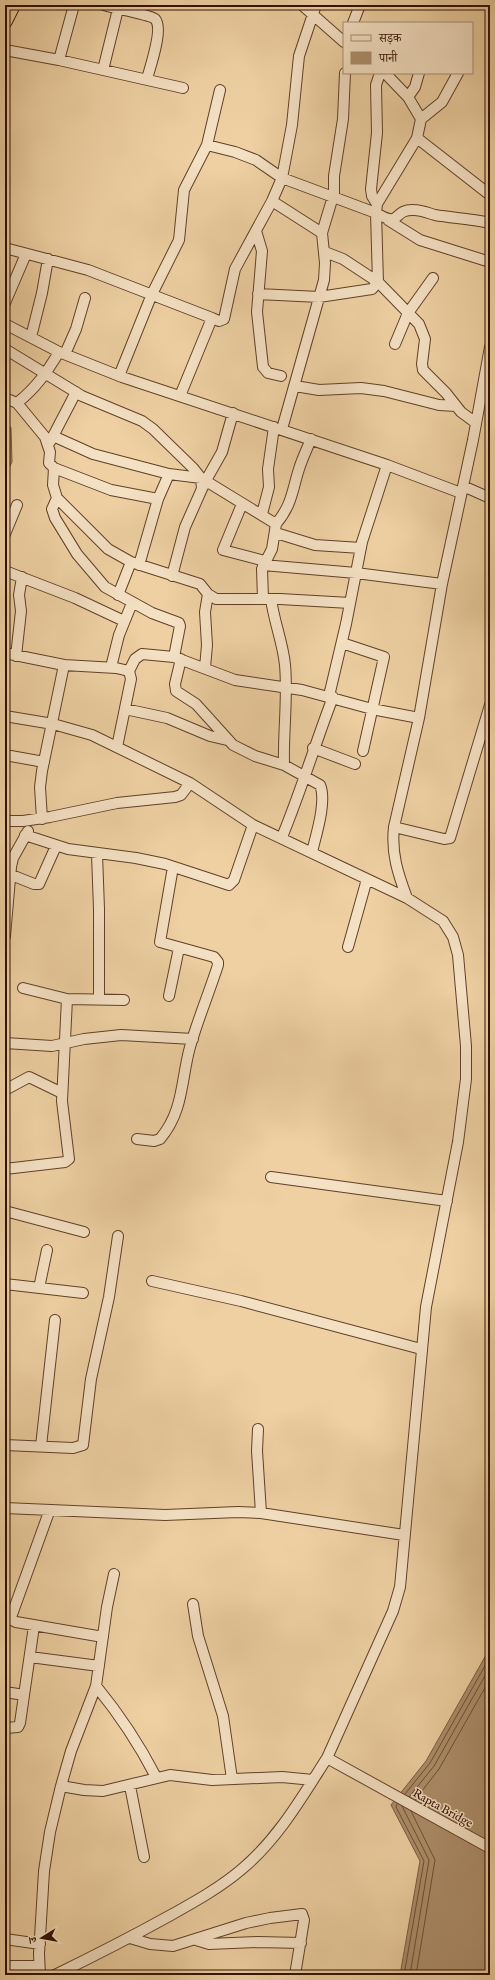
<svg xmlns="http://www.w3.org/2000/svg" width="495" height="1980" viewBox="0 0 495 1980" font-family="'IM FELL English','Noto Serif Devanagari',serif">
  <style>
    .water { fill: #ad8f6b; stroke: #7b5c41 }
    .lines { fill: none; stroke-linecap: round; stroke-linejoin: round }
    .shore { stroke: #6e5036; stroke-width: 1 }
    .minor-casing { stroke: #604029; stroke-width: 12 }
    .highway-casing { stroke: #301001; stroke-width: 16 }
    .minor { stroke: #f4e0c3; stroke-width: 10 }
    .highway { stroke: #eed0a2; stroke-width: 14 }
    .labels { text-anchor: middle; stroke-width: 3; stroke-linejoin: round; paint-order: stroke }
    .street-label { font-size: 12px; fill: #301001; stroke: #f4e0c3 }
  </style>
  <rect width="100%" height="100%" fill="#eed0a2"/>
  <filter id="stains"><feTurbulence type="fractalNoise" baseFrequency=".005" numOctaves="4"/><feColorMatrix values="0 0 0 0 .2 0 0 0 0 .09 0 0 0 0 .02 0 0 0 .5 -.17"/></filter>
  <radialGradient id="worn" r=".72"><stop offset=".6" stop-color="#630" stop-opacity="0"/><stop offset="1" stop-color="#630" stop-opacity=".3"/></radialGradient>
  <path class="water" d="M5 418 11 428 12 462 5 476Z
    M490 1648V1975H400L420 1861 391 1805 426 1761Z"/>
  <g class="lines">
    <path class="shore" d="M5 426 7 430 8 461 5 467
      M405 1794 430 1763 490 1657
      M409 1797 434 1766 490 1667
      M415 1800 439 1769 490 1679
      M397 1804 396 1807 424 1861 404 1975
      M402 1806 429 1860 410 1975
      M411 1811 435 1860 416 1975"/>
    <g class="minor-casing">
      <path id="minor" d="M104 5C113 8 151 15 155 19 164 28 150 67 147 79
        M302 5 344 42
        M353 23 360 5
        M5 50 59 60 183 88
        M59 60 74 5
        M103 70 118 9
        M408 97 415 87 419 73
        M421 119 442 102 458 73
        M417 138 490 195
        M207 145 235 152 256 160 282 178 376 213C403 229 391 209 414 210 421 210 428 213 435 215 453 218 472 219 490 223
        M272 201 322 233
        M377 204 372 196 371 189 377 133 376 85 380 73
        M388 220 420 240 490 262
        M256 231 262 251 257 312 263 367 268 373 281 376
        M5 248 88 270 212 318 219 321 224 319 235 269 272 201 282 178 292 125 299 56 316 5
        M325 252 343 259 378 282 419 324 425 339 422 364 423 370 446 393 461 412 476 423
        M258 294 319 297 372 289 378 282 376 213 377 204 417 138 421 119 408 97 385 73
        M5 303 26 254
        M5 324 59 352 122 377 387 465 461 493
        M31 337 42 293 48 259
        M395 344 408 313 433 278
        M5 349 82 396 142 421 153 429 193 468 201 478 202 489
        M65 354 76 329 85 298
        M119 376 152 294 179 240 184 190 207 145 220 90
        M295 386 319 390 361 388 384 391 439 405 456 406
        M180 396 212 318
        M5 398 17 403 45 437 50 452 49 463 54 468 111 490 158 499
        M17 403C36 388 47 372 59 352
        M282 429 324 280 325 263 322 233 334 193V176L343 119 345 73
        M53 436 93 454 169 474 158 499 139 565
        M50 442 76 392
        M54 468 53 485 57 498 108 549 131 562 200 584 208 594 216 599H280L350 603
        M169 474 201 478 276 524 272 549 262 569 263 599
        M463 486 490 498
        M57 498 52 509 55 518 77 554 105 587 152 613 179 623 180 626 174 657
        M242 504 223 550 265 561
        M262 514 269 487 268 469 274 427
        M276 524C292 505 292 491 299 469 302 459 307 449 311 439
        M276 533 315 545 361 548
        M5 534 17 505
        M263 565 356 573 442 584
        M5 571 75 598 124 621
        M172 576 185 527 205 482 222 452 233 413
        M118 595 131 562
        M271 599C274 622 283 643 285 665 288 698 283 732 284 765
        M342 643 384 657 363 751
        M5 653 64 665 116 668 129 671 131 679 117 747
        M16 656 21 611 19 595 22 577
        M181 659 175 684 176 691 196 704 233 745 255 756 284 765 320 785C327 801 316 835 312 852
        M111 667 119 635 132 603
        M205 668 207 645 205 612 208 594
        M129 671 135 659 142 654 174 657 235 680 302 690 372 709 419 718
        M329 696 346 624 362 542 387 465
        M125 709 167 718 210 736 227 740
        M5 716 53 724 92 735 190 783 253 825 407 898 443 921 453 937 458 955 466 1046V1079L458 1142 426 1307 400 1587 393 1611 327 1758 490 1848
        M313 748 355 764
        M5 755 44 762
        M42 819 40 787 42 771 64 665
        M5 821H23L50 817 117 803 175 797 181 795 190 783
        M394 827 444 839 450 838 490 705
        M25 835 68 849 136 858 165 864 229 885 234 880 253 825
        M282 837C301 791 315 744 333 697
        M97 854 99 909V1000
        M9 874 34 884H39L56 846
        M407 898C398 874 391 853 394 827L419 718 442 584 473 440 490 347
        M5 936 11 867 13 858 28 831
        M348 947 367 879
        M23 988 67 999 124 1000
        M169 996 179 948
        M5 1043 52 1046 84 1039 121 1035 193 1039
        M5 1090 29 1077 62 1093
        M137 1139 154 1141 160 1139C184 1111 181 1079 190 1047 198 1019 209 993 218 965V962L214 957 160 942 173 867
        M5 1169 65 1162 69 1159 62 1101 67 999
        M271 1177 447 1201
        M5 1211 84 1232
        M152 1281 241 1301 421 1349
        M5 1284 83 1293
        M39 1288 47 1250
        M258 1429 257 1451 261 1513
        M5 1445 73 1448 83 1445 91 1379 109 1297 118 1236
        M41 1446 55 1320
        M5 1508 165 1515 238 1512 261 1513 404 1535
        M193 1604 198 1636 223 1716 232 1779
        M5 1617 16 1622 103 1637
        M10 1620 49 1512
        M30 1657 99 1666
        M96 1686C119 1714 139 1744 156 1777
        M5 1692 24 1695
        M5 1728 18 1727 20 1723 34 1626
        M61 1786 84 1790 103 1791 170 1775 212 1780 282 1777 313 1780
        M130 1786 144 1857
        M130 1938 150 1944 173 1946 246 1923 270 1918 302 1914 304 1920 295 1975
        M5 1939 40 1944
        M196 1940 209 1944 258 1942 301 1943
        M5 1966H39
        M40 1975 39 1954 44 1871 50 1832 61 1786 71 1751 96 1686 107 1607 114 1574
        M55 1975C94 1956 133 1936 171 1915 196 1901 221 1887 242 1869 278 1839 302 1797 327 1758"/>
    </g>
    <g class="highway-casing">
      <path id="highway" d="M5 21 13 5"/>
    </g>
    <use href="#minor" class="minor"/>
    <use href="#highway" class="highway"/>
  </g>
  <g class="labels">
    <g class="street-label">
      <text transform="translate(443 1808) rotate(29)" y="4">Rapta Bridge</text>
    </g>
  </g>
  <rect width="495" height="1980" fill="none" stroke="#eed0a2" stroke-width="20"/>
  <rect x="6" y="6" width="483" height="1968" fill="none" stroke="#301001" stroke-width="2"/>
  <rect x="10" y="10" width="475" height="1960" fill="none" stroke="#301001"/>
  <rect x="343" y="22" width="130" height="52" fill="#f4e0c3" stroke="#a68d75"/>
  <rect x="351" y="35" width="20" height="6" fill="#f4e0c3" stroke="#a68d75"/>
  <text x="379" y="42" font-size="12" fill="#301001">सड़क</text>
  <rect x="351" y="52" width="20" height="12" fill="#ad8f6b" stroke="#a68d75"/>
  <text x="379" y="62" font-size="12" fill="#301001">पानी</text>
  <g transform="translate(42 1938) rotate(259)" stroke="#f4e0c3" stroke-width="3" paint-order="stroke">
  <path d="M0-3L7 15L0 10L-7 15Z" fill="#301001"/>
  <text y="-6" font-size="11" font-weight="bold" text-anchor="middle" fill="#301001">उ</text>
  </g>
  <rect width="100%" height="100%" filter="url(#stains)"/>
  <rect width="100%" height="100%" fill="url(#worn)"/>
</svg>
